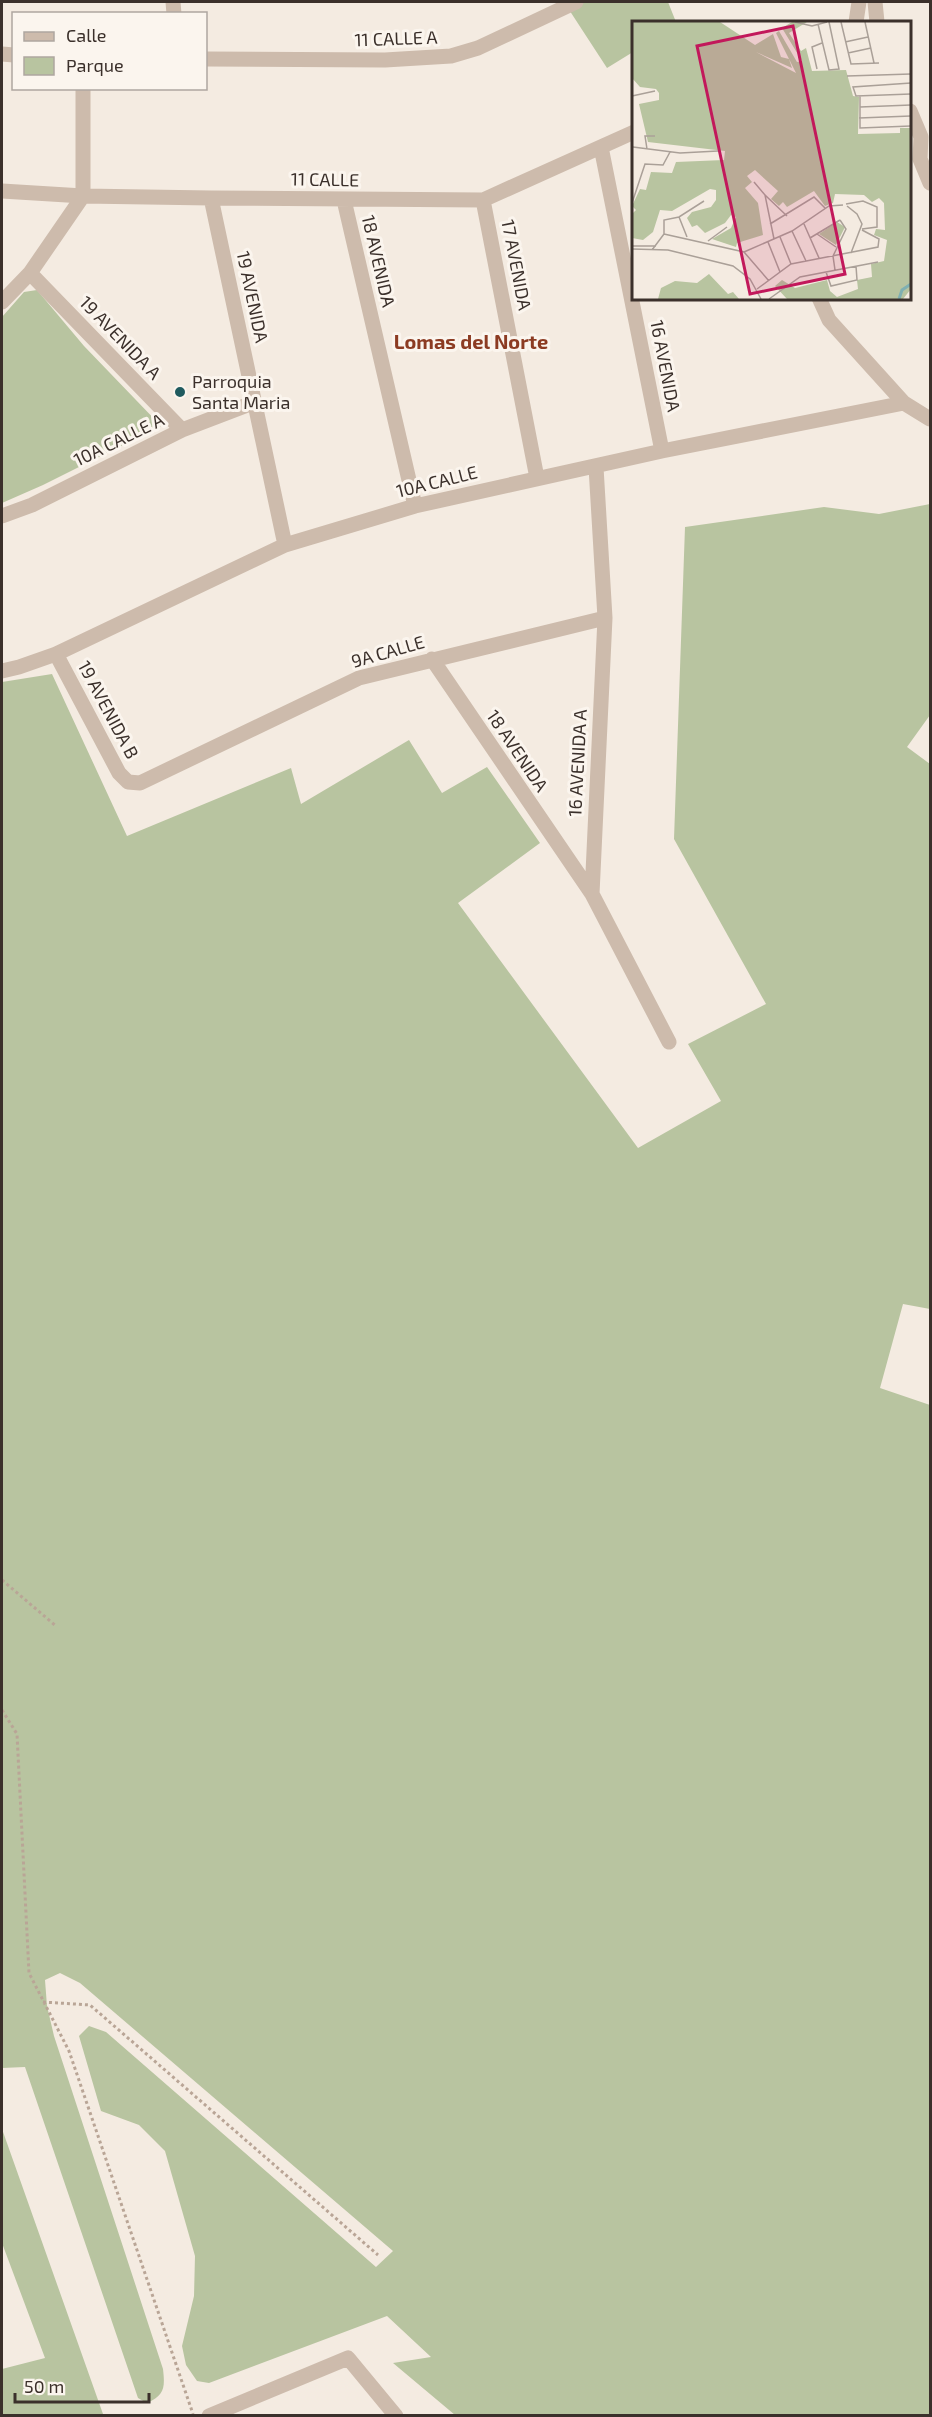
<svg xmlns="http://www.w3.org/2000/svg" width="932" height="2417" viewBox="0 0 932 2417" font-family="'Exo 2',sans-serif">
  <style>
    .green { fill: #b8c4a0 }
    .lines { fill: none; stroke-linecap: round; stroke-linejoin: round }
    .path { stroke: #b9a596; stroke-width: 3; stroke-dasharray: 3 3; stroke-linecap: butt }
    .minor { stroke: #cdbbac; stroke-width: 15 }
    .poi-dot { fill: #1f5a5e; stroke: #fbf5ee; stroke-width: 2 }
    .labels { text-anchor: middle; stroke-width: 6; stroke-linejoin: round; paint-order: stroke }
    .street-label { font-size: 18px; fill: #3b302b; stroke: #fbf5ee }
    .poi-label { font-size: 18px; fill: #3b302b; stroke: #fbf5ee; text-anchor: start }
    .neighbourhood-label { font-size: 20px; font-weight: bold; fill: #8c3b22; stroke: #fbf5ee }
    .inset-river { fill: none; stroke: #7fb0b2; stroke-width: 3 }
    .inset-road { fill: none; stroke: #aaa098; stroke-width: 1.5 }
    .view { fill: #c2185b; fill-opacity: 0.15; stroke: #c2185b; stroke-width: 3 }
    .inset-edge { fill: none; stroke: #3b302b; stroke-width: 3 }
  </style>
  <rect width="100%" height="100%" fill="#f4ebe1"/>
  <path class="green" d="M564 2H668L676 22H634L633 52 607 68Z
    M37 290 84 346 161 426 43 485 2 503V317L24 292Z
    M930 504V715L907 747 930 764V1309L903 1304 880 1388 930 1405V2415H455L393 2363 431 2357 387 2316 209 2383 197 2381 186 2365 182 2346 194 2296 195 2256 165 2151 139 2125 101 2111 79 2036 89 2026 106 2032 376 2267 393 2251 80 1983 60 1973 45 1980 47 2006 54 2036 163 2369C165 2387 165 2395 147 2403L138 2398 25 2067 2 2068V682L52 674 127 836 291 768 301 804 409 740 442 793 487 767 540 843 458 903 638 1148 721 1101 688 1044 766 1004 674 839 685 527 824 507 879 514Z
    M2 2129 103 2414 100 2415H2V2369L45 2358 2 2243Z"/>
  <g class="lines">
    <path class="path" d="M2 1580 56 1626
      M2 1710 17 1734 29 1973 69 2051 193 2414
      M43 2002 90 2005 378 2255"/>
    <path class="minor" d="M173 2 174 14
      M875 2 877 22
      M856 22 859 2
      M2 54 14 55
      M206 59 385 60 451 56 478 48 576 2
      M910 111 921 137 920 159 930 183
      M601 147 662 451
      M2 191 83 196 211 198 483 200 634 132
      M211 198 285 545
      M344 200 415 506
      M483 200 537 478
      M30 273 182 430
      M819 298 829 320 904 403 930 419
      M2 302 30 273 83 196V88
      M596 467 605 618 592 894 669 1042
      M2 516 32 505 182 430 255 402
      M56 654 119 773 128 782 140 783 359 678 605 618
      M432 659 592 894
      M2 671 19 667 56 654 285 545 415 506 662 451 904 403
      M209 2416 348 2358 396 2416"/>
  </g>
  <circle class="poi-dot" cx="180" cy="392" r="6"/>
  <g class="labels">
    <g class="street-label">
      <text transform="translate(396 39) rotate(-2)" y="6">11 CALLE A</text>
      <text transform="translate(325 180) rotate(1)" y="6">11 CALLE</text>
      <text transform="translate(378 261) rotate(77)" y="6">18 AVENIDA</text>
      <text transform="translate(516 265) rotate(79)" y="6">17 AVENIDA</text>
      <text transform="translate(252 297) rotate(78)" y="6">19 AVENIDA</text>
      <text transform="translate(120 338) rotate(46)" y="6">19 AVENIDA A</text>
      <text transform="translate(665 366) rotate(79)" y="6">16 AVENIDA</text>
      <text transform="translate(119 440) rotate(-26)" y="6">10A CALLE A</text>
      <text transform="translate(437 482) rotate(-14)" y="6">10A CALLE</text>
      <text transform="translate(388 652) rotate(-16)" y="6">9A CALLE</text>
      <text transform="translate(108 710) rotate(62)" y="6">19 AVENIDA B</text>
      <text transform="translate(517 751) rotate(56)" y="6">18 AVENIDA</text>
      <text transform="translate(578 763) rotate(-87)" y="6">16 AVENIDA A</text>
    </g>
    <g class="poi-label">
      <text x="192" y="388">Parroquia<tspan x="192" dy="21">Santa Maria</tspan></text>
    </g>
    <g class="neighbourhood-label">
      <text x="471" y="349">Lomas del Norte</text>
    </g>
  </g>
  <g transform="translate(632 21)">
    <rect width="279" height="279" fill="#f4ebe1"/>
    <path d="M0 1H88L123 24 141 13 149 36 157 38 160 47 124 31 164 52 144 12 147 10 165 41 170 40 150 7 160 1H175L157 12 169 30 174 27 180 50 214 49 221 75 227 76 226 113 268 112V107H279V268L271 278H155L143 265 150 259 163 267 195 259 198 270 205 276 226 268 225 259 240 256 239 243 252 240 255 219 242 214 244 208 253 209 252 182 247 177 240 181 232 174 203 173 201 182 193 185 182 170 155 186 151 181 147 185 139 178 146 170 123 149 115 155 120 161 113 167 126 182 131 214 105 222 104 226 80 218 99 207 104 196 99 194 93 202 73 212 65 204 60 206 55 197 60 191 79 186 84 179V169L78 168 40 190 28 189 21 211 11 219 0 217V193L4 189 0 185 8 168 14 169 19 151 40 152 44 141 92 139 93 130 16 121 7 83 27 79V72L24 68 8 66 0 57ZM205 201 213 206 204 224 187 213ZM77 253 96 273 101 271 107 278H26L29 267 43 260 65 262Z" fill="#b8c4a0"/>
    <path class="inset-river" d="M267 278 270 269 279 263"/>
    <path class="inset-road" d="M163 1 180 5 195 1M209 1 219 43 247 42M233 1 242 42M186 3 197 49 207 48 197 1M213 21 236 16M216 32 239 27M185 48 180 26 190 22M215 55 279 53M279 62 221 66 224 75 279 73M0 75 23 70M228 75V107L279 105M228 86 279 84M227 97 279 95M1 126 48 132 86 130M15 128 13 115H23M122 161 133 174 142 218M133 174 155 195M0 182 13 143 31 144 38 131M214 183 231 180 245 186V206L230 208M215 185 225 193 230 203 219 232M47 196 55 216M138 203 182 176 193 187M172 203 187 237M160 210 174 240M32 213 112 231 137 260M185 213 204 226M148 216 159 243M178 217 208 199M76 220 95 206M136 221 148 251M0 225H24M0 228 36 229 101 245 118 258 129 278M20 229 32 213V199L47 196 72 180M112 231 160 210 197 185 211 184M203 249 201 235 214 208 208 199M194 251 199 265 225 259 224 245M125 268 159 243 246 226 247 218 230 209M137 278 168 256 246 241"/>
    <path class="view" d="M161 5 213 253 118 273 65 25Z"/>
    <rect width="279" height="279" class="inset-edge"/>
  </g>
  <rect width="932" height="2417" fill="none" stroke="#3b302b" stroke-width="6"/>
  <rect x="12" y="12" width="195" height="78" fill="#fbf5ee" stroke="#aea6a0" stroke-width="1.5"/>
  <rect x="24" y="32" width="30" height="9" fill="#cdbbac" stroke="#aea6a0" stroke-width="1.5"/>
  <text x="66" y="42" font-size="18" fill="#3b302b">Calle</text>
  <rect x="24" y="57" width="30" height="18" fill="#b8c4a0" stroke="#aea6a0" stroke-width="1.5"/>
  <text x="66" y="72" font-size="18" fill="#3b302b">Parque</text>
  <path d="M15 2393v9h134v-9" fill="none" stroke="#3b302b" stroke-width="3"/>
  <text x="24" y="2393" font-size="18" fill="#3b302b" stroke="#fbf5ee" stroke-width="4.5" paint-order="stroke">50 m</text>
</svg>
